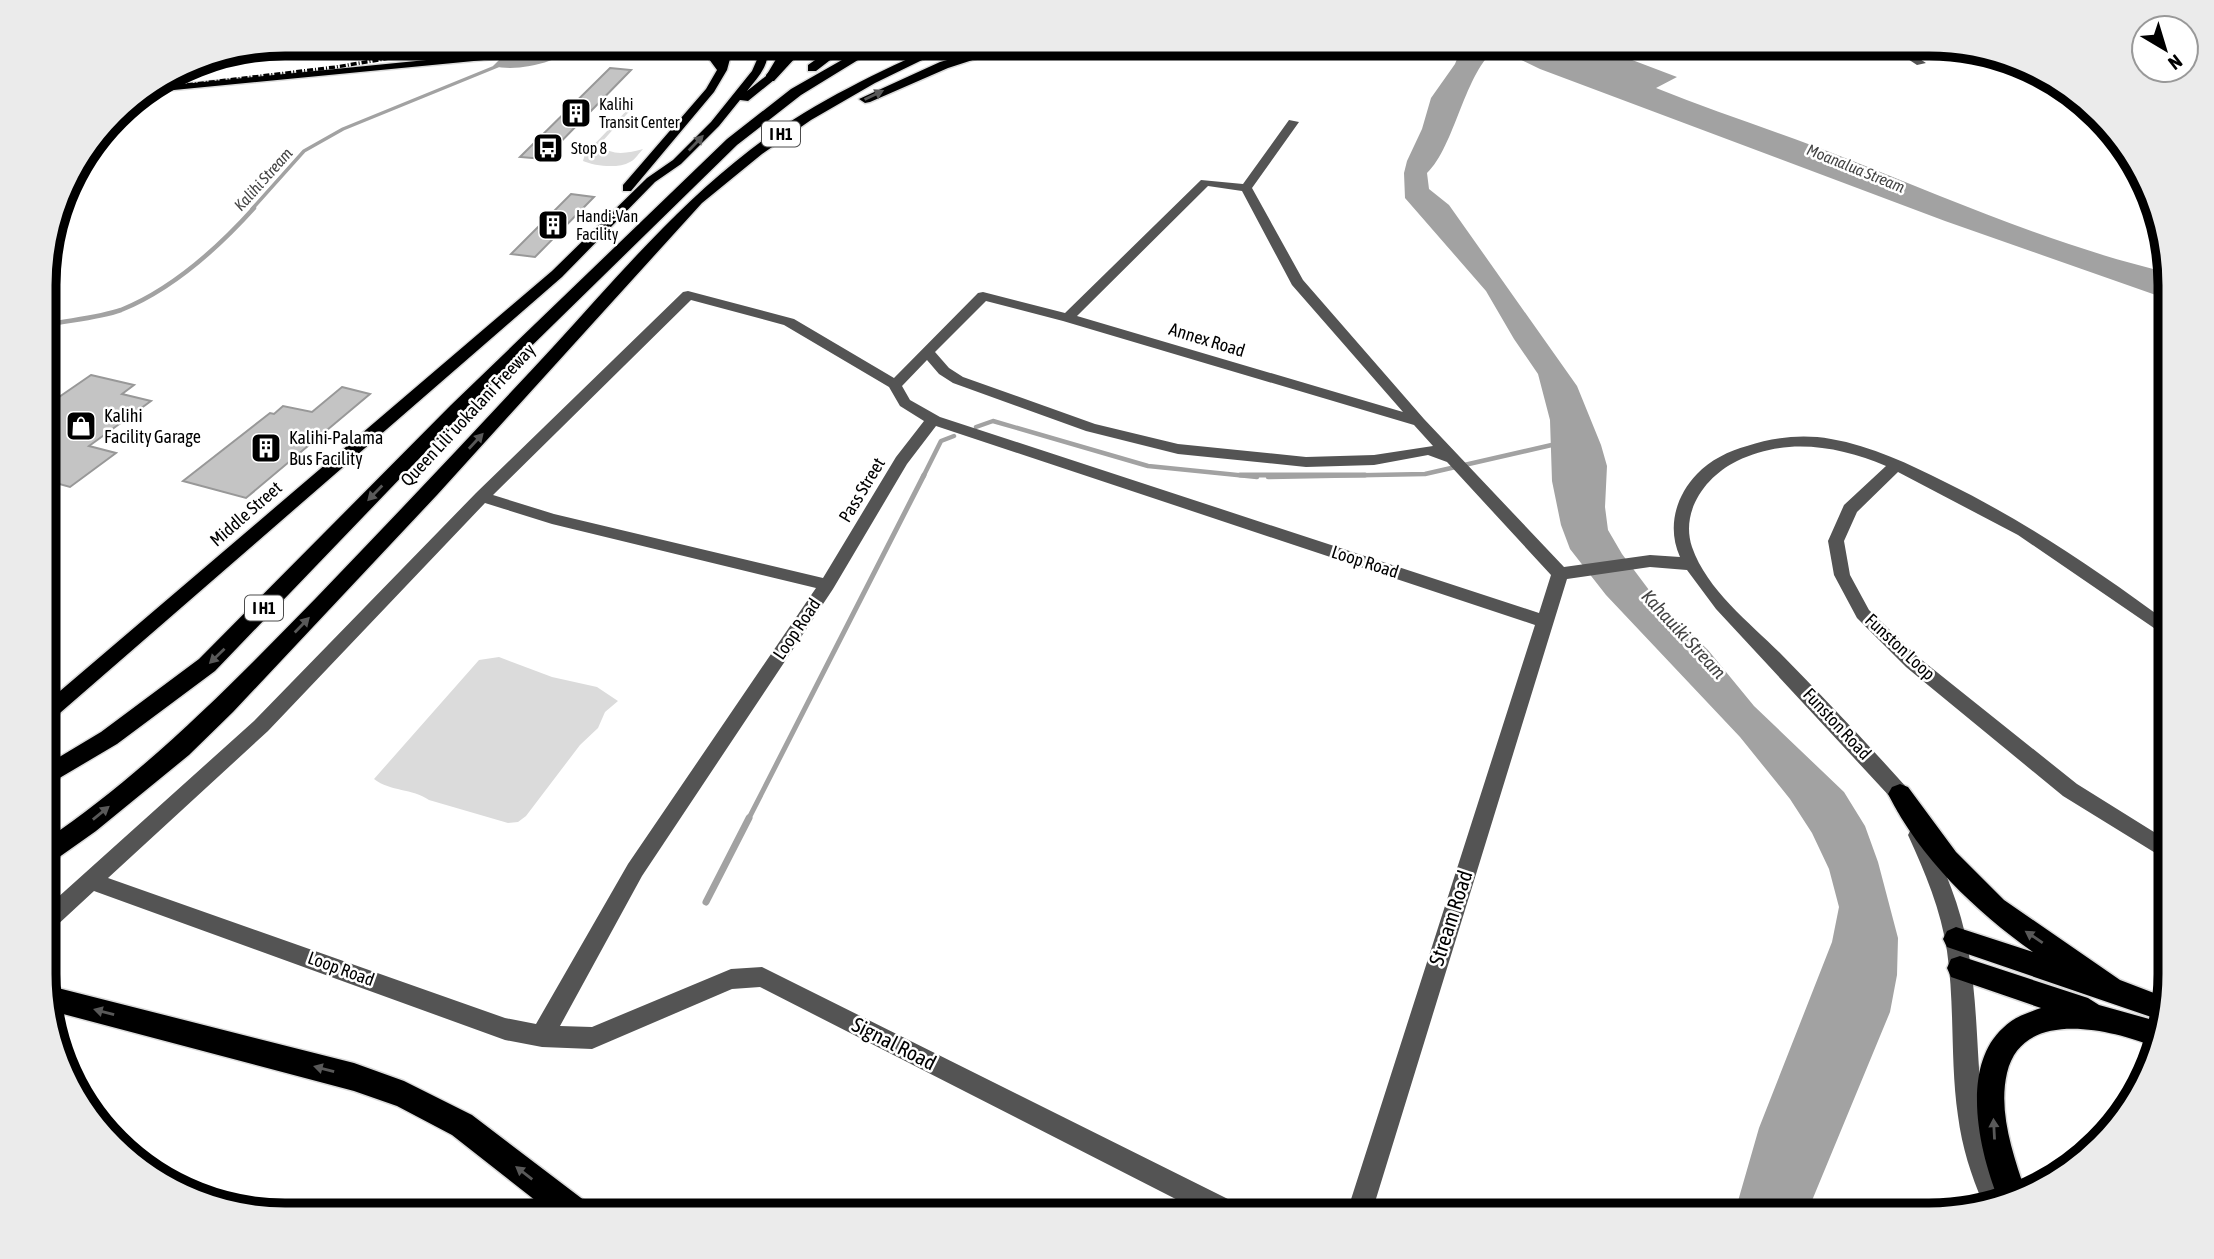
<svg xmlns="http://www.w3.org/2000/svg" width="2214" height="1259" viewBox="0 0 2214 1259" font-family="'Asap Condensed',sans-serif">
  <style>
    .green { fill: #dbdbdb }
    .water { fill: #a2a2a2 }
    .lines { fill: none; stroke-linecap: round; stroke-linejoin: round }
    .stream-far3 { stroke: #a2a2a2; stroke-width: 3.5 }
    .stream-far2 { stroke: #a2a2a2; stroke-width: 4.5 }
    .stream-far1 { stroke: #a2a2a2; stroke-width: 5 }
    .stream { stroke: #a2a2a2; stroke-width: 7 }
    .building { fill: #c4c4c4; stroke: #989898; stroke-width: 2 }
    .major-casing { stroke: #dbdbdb; stroke-width: 3 }
    .highway-casing { stroke: #dbdbdb; stroke-width: 3 }
    .minor { fill: #545454; fill-rule: evenodd }
    .major { fill: #000; fill-rule: evenodd }
    .highway { fill: #000; fill-rule: evenodd }
    .rail { stroke: #000; stroke-width: 3.5; stroke-dasharray: 6 2 1 2; stroke-linecap: butt }
    .oneway { fill: #595959 }
    .labels { text-anchor: middle; stroke-width: 5; stroke-linejoin: round; paint-order: stroke }
    .far-poi-label { font-size: 16px; fill: #000; stroke: #fff; text-anchor: start }
    .shield { fill: #fff; stroke: #4c4c4c; stroke-width: 2 }
    .shield-label { font-size: 16px; font-weight: bold; fill: #000 }
    .far-water-label { font-size: 16px; font-style: italic; fill: #434343; stroke: #fff }
    .street-label { font-size: 18px; fill: #000; stroke: #fff }
    .poi-label { font-size: 18px; fill: #000; stroke: #fff; text-anchor: start }
    .water-label { font-size: 19px; font-style: italic; fill: #434343; stroke: #fff }
    .near-street-label { font-size: 21px; fill: #000; stroke: #fff }
    .rim { fill: none; stroke: #000; stroke-width: 9 }
  </style>
  <rect width="100%" height="100%" fill="#fff"/>
  <path class="green" d="M632 105H635L600 144C611 157 628 153 643 149 639 153 635 160 630 162 618 169 595 166 583 161L585 154Z
    M499 657 552 677 597 687 618 701 605 712 598 728 580 745 526 816 518 822 508 823 429 800C412 788 391 792 374 779L479 660Z"/>
  <path class="water" d="M536 44H584C561 60 521 73 493 66L499 60Z
    M1463 44H1590L1677 77 1656 88C1718 113 1782 133 1845 158 1952 200 2057 247 2170 273V300L1945 221 1540 69 1497 48C1465 70 1455 147 1427 173L1429 189 1449 205 1577 386 1601 445 1607 466 1605 507 1608 530 1622 554 1658 602 1708 650 1754 706 1844 792 1865 826 1878 862 1898 938 1897 975 1890 1012 1806 1215H1734L1759 1128 1832 942 1839 907 1829 869 1812 833 1790 799 1740 737 1606 595 1570 549 1561 525 1552 481 1550 420 1538 374 1514 339 1486 291 1405 198 1404 173 1407 161 1422 129 1431 98 1455 64Z"/>
  <g class="lines">
    <path class="stream-far3" d="M252 209 304 151 343 129 500 65"/>
    <path class="stream-far2" d="M46 325C70 320 98 318 121 310 173 289 217 249 254 208
      M976 427 993 421 1148 466 1257 477
      M923 477 941 441 954 436
      M1268 477 1425 474 1556 444"/>
    <path class="stream-far1" d="M1240 475H1365
      M748 820 924 475"/>
    <path class="stream" d="M706 902 749 818"/>
  </g>
  <path class="building" d="M610 68 631 70 544 159 520 157Z
    M571 194 594 197 535 257 511 254Z
    M91 375 134 385 122 394 151 401 89 446 116 453 70 487 56 483 46 491V406Z
    M342 387 370 394 246 498 183 481 270 413 274 414 283 406 312 412Z"/>
  <g class="lines">
    <g class="major-casing">
      <path id="major" d="M590 44H623L618 47 143 93 153 87Z
        M675 44C691 43 710 46 720 59L724 44H734L727 70 714 92 631 191H623V185L706 89 717 70 706 55Z
        M756 44H766C772 63 759 76 747 91L766 76 785 44H795L774 80 748 101 740 100 719 126 681 164 655 182 562 277 53 719 46 721V703L552 271 647 178 673 160 711 122 752 71 759 55Z"/>
    </g>
    <g class="highway-casing">
      <path id="highway" d="M796 44H808L774 81H766V75Z
        M838 44H851L816 71H808V65Z
        M870 44H884L801 95 737 145 463 413 215 671 117 744 46 786V765L101 732 199 659 451 405 727 139 791 89Z
        M940 44H955L875 83 811 120 762 154 702 203 437 495 233 712 189 755 96 831 55 860 46 863V840C147 771 231 685 316 598 396 515 475 431 553 347 616 278 676 207 750 150 808 105 874 74 940 44Z
        M1004 44H1022L948 68 870 102 865 103 859 99 940 62Z
        M1900 784 1908 787 1956 852 2004 900 2120 980 2167 998 2160 1020 1947 947 1943 939 1947 931 1956 927 2033 952C1975 911 1920 858 1888 794L1892 787Z
        M1960 956 2088 998 2099 1005 2160 1022 2153 1046C2109 1029 2022 1008 2007 1073 1998 1112 2013 1154 2025 1190L1998 1198C1979 1151 1960 1067 2003 1028 2014 1017 2027 1013 2041 1008L1951 977 1947 968 1951 959Z
        M46 985 354 1063 404 1081 472 1115 589 1204 593 1215H554L452 1135 397 1106 354 1091 48 1010Z"/>
    </g>
    <path class="minor" d="M1885 44H1897L1926 63 1917 65Z
      M1289 120 1299 122 1252 188 1303 280 1424 419 1564 567 1650 555 1680 557C1667 528 1675 497 1697 474 1710 460 1729 451 1747 446 1775 437 1803 434 1831 439 1872 446 1909 464 1945 482 2025 521 2098 571 2170 624V639L2018 535 1898 472 1857 512 1844 541 1850 575 1869 610 1918 657 2077 784 2170 842V862L2063 796 1906 667 1857 618 1834 575 1828 541 1844 505 1886 466C1839 446 1785 437 1737 461 1706 476 1680 511 1692 547 1707 590 1749 622 1780 653 1823 697 1866 742 1907 788L1915 806 1912 812 1905 814 1898 812 1892 799 1716 609 1687 570 1650 567 1567 579 1371 1215H1346L1535 625 936 426 907 464 833 589 642 876 560 1026 592 1027 731 969 762 967 1242 1206 1245 1215H1207L760 987 732 989 592 1049 542 1047 505 1040 94 891 54 928 46 930V908L254 721 476 493 683 292 688 291 794 319 894 378 978 293 983 292 1065 313 1201 180 1243 184ZM1208 186 1242 191 1292 285 1403 412 1077 316ZM691 300 784 325 889 387 900 406 924 421 896 457 823 578 554 514 493 495ZM986 301 1063 321 1414 425 1433 446 1374 455 1306 457 1178 444 1095 424 963 377 949 368 935 352ZM927 360 939 374 953 383 1086 431 1178 454 1306 467 1374 465 1428 455 1447 462 1551 575 1539 613 940 417 910 400 902 386ZM485 503 552 524 816 588 628 864 536 1024 505 1018 108 878 268 731Z
      M2154 246H2162L2165 254 2154 252Z
      M1918 826 1925 829C1944 867 1961 907 1968 949 1984 1036 1970 1111 2005 1196L1983 1203C1971 1175 1962 1147 1958 1116 1950 1061 1955 1006 1947 951 1941 910 1925 872 1908 835L1911 829Z"/>
    <use href="#major" class="major"/>
    <use href="#highway" class="highway"/>
    <path class="rail" d="M187 85 336 67 474 44"/>
  </g>
  <defs><path id="oneway-solid" d="M-6-.8H1V-3.2L6.5 0L1 3.2V.8H-6Z" transform="scale(1.75)"/></defs>
  <g class="oneway">
    <use href="#oneway-solid" transform="translate(874 95) rotate(-26)"/>
    <use href="#oneway-solid" transform="translate(696 143) rotate(-46)"/>
    <use href="#oneway-solid" transform="translate(476 441) rotate(-47)"/>
    <use href="#oneway-solid" transform="translate(375 493) rotate(134)"/>
    <use href="#oneway-solid" transform="translate(302 625) rotate(-46)"/>
    <use href="#oneway-solid" transform="translate(217 656) rotate(136)"/>
    <use href="#oneway-solid" transform="translate(101 813) rotate(-39)"/>
    <use href="#oneway-solid" transform="translate(2034 937) rotate(-146)"/>
    <use href="#oneway-solid" transform="translate(104 1012) rotate(-165)"/>
    <use href="#oneway-solid" transform="translate(324 1069) rotate(-165)"/>
    <use href="#oneway-solid" transform="translate(1994 1129) rotate(-93)"/>
    <use href="#oneway-solid" transform="translate(524 1173) rotate(-142)"/>
  </g>
  <defs>
    <g id="building-square" transform="scale(1.575)"><rect x="-9" y="-9" width="18" height="18" rx="4" fill="#000" stroke="#fff"/><path d="M-4-6H4V6H1V3H-1V6H-4ZM-2.5-4.3h1.7v1.8h-1.7ZM.8-4.3h1.7v1.8H.8ZM-2.5-1h1.7V.8h-1.7ZM.8-1h1.7V.8H.8Z" fill="#fff"/></g>
    <g id="bus-square" transform="scale(1.575)"><rect x="-9" y="-9" width="18" height="18" rx="4" fill="#000" stroke="#fff"/><path d="M-5-6H5V4H4V6H2V4H-2V6H-4V4H-5ZM-3.5-4V0h7V-4ZM-3.5 1.2v1.5H-2V1.2ZM2 1.2v1.5H3.5V1.2Z" fill="#fff"/></g>
    <g id="shop-square" transform="scale(1.575)"><rect x="-9" y="-9" width="18" height="18" rx="4" fill="#000" stroke="#fff"/><path d="M-5-2.5h2.3a2.7 3.5 0 0 1 5.4 0H5L5.5 6h-11ZM-1.5-2.5h3a1.5 2.3 0 0 0-3 0Z" fill="#fff"/></g>
  </defs>
  <g fill-rule="evenodd">
    <use href="#building-square" x="576" y="113"/>
    <use href="#bus-square" x="548" y="148"/>
    <use href="#building-square" x="553" y="225"/>
    <use href="#shop-square" x="81" y="426"/>
    <use href="#building-square" x="266" y="448"/>
  </g>
  <g class="labels">
    <g class="far-poi-label">
      <text x="599" y="110">Kalihi<tspan x="599" dy="18">Transit Center</tspan></text>
      <text x="571" y="154">Stop 8</text>
      <text x="576" y="222">Handi-Van<tspan x="576" dy="18">Facility</tspan></text>
    </g>
    <g class="shield">
      <rect x="762" y="121.5" width="38" height="25" rx="5"/>
      <rect x="245" y="595.5" width="38" height="25" rx="5"/>
    </g>
    <g class="shield-label">
      <text x="781" y="140">I H1</text>
      <text x="264" y="614">I H1</text>
    </g>
    <g class="far-water-label">
      <text transform="translate(1856 168) rotate(22)" y="6">Moanalua Stream</text>
      <text transform="translate(263 179) rotate(-48)" y="6">Kalihi Stream</text>
    </g>
    <g class="street-label">
      <text transform="translate(1207 340) rotate(17)" y="6">Annex Road</text>
      <text transform="translate(468 415) rotate(-47)" y="6">Queen Liliʻuokalani Freeway</text>
      <text transform="translate(862 490) rotate(-59)" y="6">Pass Street</text>
      <text transform="translate(246 514) rotate(-41)" y="6">Middle Street</text>
      <text transform="translate(1365 562) rotate(18)" y="6">Loop Road</text>
      <text transform="translate(797 629) rotate(-56)" y="6">Loop Road</text>
      <text transform="translate(1900 647) rotate(43)" y="6">Funston Loop</text>
      <text transform="translate(1837 724) rotate(47)" y="6">Funston Road</text>
      <text transform="translate(341 969) rotate(20)" y="6">Loop Road</text>
    </g>
    <g class="poi-label">
      <text x="104" y="422">Kalihi<tspan x="104" dy="21">Facility Garage</tspan></text>
      <text x="289" y="444">Kalihi-Palama<tspan x="289" dy="21">Bus Facility</tspan></text>
    </g>
    <g class="water-label">
      <text transform="translate(1684 634) rotate(47)" y="7">Kahauiki Stream</text>
    </g>
    <g class="near-street-label">
      <text transform="translate(1451 918) rotate(-72)" y="7">Stream Road</text>
      <text transform="translate(894 1044) rotate(27)" y="7">Signal Road</text>
    </g>
  </g>
  <path d="M0 0H2214V1259H0ZM285 56H1929A229 229 0 0 1 2158 285V974A229 229 0 0 1 1929 1203H285A229 229 0 0 1 56 974V285A229 229 0 0 1 285 56Z" fill="#ebebeb" fill-rule="evenodd"/>
  <path class="rim" d="M285 56H1929A229 229 0 0 1 2158 285V974A229 229 0 0 1 1929 1203H285A229 229 0 0 1 56 974V285A229 229 0 0 1 285 56Z"/>
  <g transform="translate(2165 49) rotate(142)"><circle r="33" fill="#ffffff" stroke="#999999" stroke-width="2"/>
  <path d="M0-5L12 26L0 18L-12 26Z" fill="#000000"/>
  <text y="-10" font-size="19" font-weight="bold" text-anchor="middle" fill="#000000">N</text>
  </g>
</svg>
